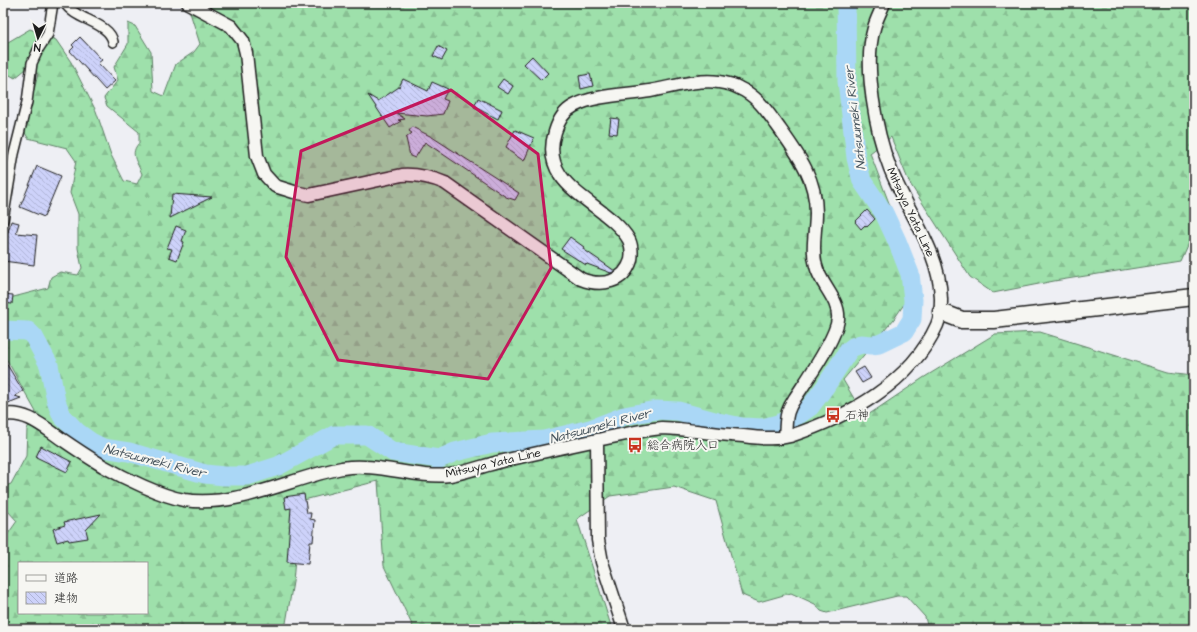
<svg xmlns="http://www.w3.org/2000/svg" width="1197" height="632" viewBox="0 0 1197 632" font-family="'Architects Daughter','Klee One',sans-serif">
  <style>
    .forest { fill: url(#forest-firs); stroke: #5d7e64; fill-rule: evenodd }
    .lines { fill: none; stroke-linecap: round; stroke-linejoin: round }
    .river { stroke: #aad7f6; stroke-width: 19 }
    .building { fill: url(#building-back-hatch); stroke: #1c1c1c }
    .street-casing { stroke: #1c1c1c; stroke-width: 12 }
    .secondary-casing { stroke: #1c1c1c; stroke-width: 15 }
    .highway-casing { stroke: #1c1c1c; stroke-width: 19 }
    .street { stroke: #f6f6f2; stroke-width: 9 }
    .secondary { stroke: #f6f6f2; stroke-width: 12 }
    .highway { stroke: #f6f6f2; stroke-width: 16 }
    .marked { fill: #c2185b; fill-opacity: 0.2; stroke: #c2185b; stroke-width: 3; stroke-linejoin: round }
    .labels { text-anchor: middle; stroke-width: 4; stroke-linejoin: round; paint-order: stroke }
    .street-label { font-size: 12px; fill: #1c1c1c; stroke: #f6f6f2 }
    .poi-label { font-size: 12px; fill: #1c1c1c; stroke: #f6f6f2; text-anchor: start }
    .water-label { font-size: 13px; font-style: italic; fill: #47545d; stroke: #f6f6f2 }
  </style>
  <defs>
    <pattern id="forest-firs" width="22" height="20" patternUnits="userSpaceOnUse"><rect width="22" height="20" fill="#9ee0ab"/><path d="M5 1l3.5 6h-7zM16 11l3.5 6h-7z" fill="#88c093"/></pattern>
    <pattern id="building-back-hatch" width="6" height="6" patternUnits="userSpaceOnUse"><rect width="6" height="6" fill="#cdd2fa"/><path d="M-1 5l2 2M0 0l6 6M5-1l2 2" fill="none" stroke="#afb4d6"/></pattern>
  </defs>
  <rect width="100%" height="100%" fill="#eeeff4"/>
  <filter id="ink" filterUnits="userSpaceOnUse"><feTurbulence type="fractalNoise" baseFrequency=".025" numOctaves="2"/><feDisplacementMap in="SourceGraphic" scale="8" xChannelSelector="R" yChannelSelector="G"/><feConvolveMatrix kernelMatrix="1 2 1 2 8 2 1 2 1" color-interpolation-filters="sRGB"/></filter>
  <g filter="url(#ink)">
    <path class="forest" d="M187 3H1194V229L1180 261 1054 281 993 293 970 277 909 182 891 137 870 153 919 282 894 319 843 380 865 417 923 378 995 334 1040 332 1168 372 1194 375V629H928L925 617 906 596H897L827 613 821 611 815 604 791 593 759 602 742 595 716 501 674 487 610 496 577 519 612 629H542L540 623 526 629H414L384 566 378 481 300 501 293 582 285 629H3V541L17 521 7 510 3 508V487L11 484 26 456 27 429 36 412 7 360 3 361V298L6 299 48 288 51 277 60 272 78 275 82 268 78 248V214L70 193 76 161 67 148 28 138 24 131 38 74 26 69 15 78 3 71V45L30 29 56 40 71 62 96 111 111 155 124 181 137 184 142 174C137 161 129 154 139 143V132L107 106 104 98 118 80 114 67 128 44V23L135 26 151 52 153 91 164 96 176 64 194 52 200 44ZM19 563H147V613H19Z"/>
    <g class="lines">
      <path class="river" d="M3 330 28 331 34 337 49 365 56 401 62 416 77 432 91 442 103 448 129 452 205 474 224 476H247L278 466 334 435H367L393 452 439 459 455 452 492 443 544 440 590 429 624 416 656 410 678 411 718 422 742 427 763 428 778 424 800 414 810 407 825 387 849 350 853 347 861 344 872 345 879 344 904 332 912 319 913 300 910 274 897 241 884 213 862 181 856 158 847 81 846 3"/>
    </g>
    <path class="building" d="M80 37 102 60 98 63 115 81 105 90 70 51 74 47 72 45Z
      M438 46 447 51 442 60 433 56Z
      M532 56 548 73 541 80 524 64Z
      M590 74 593 86 581 89 579 76Z
      M403 79 428 91 432 82 448 89 443 99 448 101 443 114 427 116 396 113 405 119 398 120 401 121 390 128 368 95 378 101 399 87Z
      M503 79 513 86 508 94 497 87Z
      M478 98 502 110 498 119 474 107Z
      M611 118 619 119 617 134 609 133Z
      M412 127 432 137 519 193 515 200 506 197 425 142 415 158 410 156 406 138 412 133 409 131Z
      M515 130 534 138 524 161 509 151V149L506 147Z
      M37 166 61 176 44 217 20 207Z
      M172 194 212 197 170 218Z
      M867 210 875 219 867 227 865 225 861 229 855 222Z
      M11 221 19 223 16 233 37 235 34 265 3 261 7 232H8Z
      M176 226 186 230 182 241 184 242 177 260 169 257 172 249 167 248Z
      M570 237 584 247 583 249 615 271 611 273 587 264 586 265 561 249Z
      M3 294 13 295 12 304 3 303Z
      M3 358 23 391 15 396 21 398 3 405Z
      M864 367 871 378 862 383 855 372Z
      M41 446 72 462 67 472 36 457Z
      M304 494 307 513H311L310 519 315 520 313 542H310L308 564 287 562 291 508 286 509 284 497Z
      M101 514 86 530 88 538 69 541 68 539 57 542 53 529 65 525 64 522Z"/>
    <g class="lines">
      <g class="street-casing">
        <path id="street" d="M65 3C74 20 110 22 113 42
          M3 220 14 154 27 102 32 63 39 48 48 34 53 3"/>
      </g>
      <g class="secondary-casing">
        <path id="secondary" d="M188 3 231 26 243 41 246 53 257 156 264 174 275 186 294 192 309 195 402 175C418 174 430 177 445 183L581 279C601 287 624 283 631 260 632 253 632 246 629 240 607 202 537 188 555 132 558 122 564 111 574 106 595 95 626 95 650 91 673 87 696 79 719 82 726 83 734 85 739 88 757 96 766 110 777 125 797 153 816 177 816 213 816 231 811 249 816 266 820 284 840 300 838 319 836 339 807 380 795 398 793 402 790 405 789 409 785 416 786 429 785 437
          M3 415C26 410 45 428 63 440 76 449 90 458 103 466 124 478 161 496 184 500 238 508 290 478 342 468 378 462 415 479 450 475 468 472 485 465 503 461 536 453 569 446 602 439 622 435 642 430 662 428 673 428 685 430 696 431 711 433 727 435 743 436 758 438 775 440 790 436 848 417 911 383 937 325 941 316 941 308 941 299 940 250 907 212 890 168 876 133 863 65 874 28 876 20 881 11 884 3
          M597 440 598 540 602 562 624 629"/>
      </g>
      <g class="highway-casing">
        <path id="highway" d="M941 312 962 320H994L1194 297"/>
      </g>
      <use href="#street" class="street"/>
      <use href="#secondary" class="secondary"/>
      <use href="#highway" class="highway"/>
    </g>
  </g>
  <path class="marked" d="M451 90 538 154 551 268 488 379 338 360 286 257 301 151Z"/>
  <defs>
    <g id="bus-bare" transform="scale(1.2)"><path d="M-5-6H5V4H4V6H2V4H-2V6H-4V4H-5ZM-3.5-4V0h7V-4ZM-3.5 1.2v1.5H-2V1.2ZM2 1.2v1.5H3.5V1.2Z" fill="#c8321e" stroke="#f6f6f2" stroke-width="2.5" paint-order="stroke"/></g>
  </defs>
  <g fill-rule="evenodd">
    <use href="#bus-bare" x="833" y="415"/>
    <use href="#bus-bare" x="635" y="445"/>
  </g>
  <g class="labels">
    <g class="street-label">
      <text transform="translate(911 212) rotate(65)" y="4">Mitsuya Yata Line</text>
      <text transform="translate(493 463) rotate(-13)" y="4">Mitsuya Yata Line</text>
    </g>
    <g class="poi-label">
      <text x="845" y="419">石神</text>
      <text x="647" y="449">総合病院入口</text>
    </g>
    <g class="water-label">
      <text transform="translate(854 118) rotate(-97)" y="5">Natsuumeki River</text>
      <text transform="translate(600 425) rotate(-15)" y="5">Natsuumeki River</text>
      <text transform="translate(155 460) rotate(14)" y="5">Natsuumeki River</text>
    </g>
  </g>
  <rect width="1197" height="632" fill="none" stroke="#f6f6f2" stroke-width="16"/>
  <rect x="8" y="8" width="1181" height="616" fill="none" stroke="#1c1c1c" stroke-width="1.5" filter="url(#ink)"/>
  <rect x="18" y="562" width="130" height="52" fill="#f6f6f2" stroke="#9f9f9c"/>
  <rect x="26" y="575" width="20" height="6" fill="#f6f6f2" stroke="#9f9f9c"/>
  <text x="54" y="582" font-size="12" fill="#1c1c1c">道路</text>
  <rect x="26" y="592" width="20" height="12" fill="url(#building-back-hatch)" stroke="#9f9f9c"/>
  <text x="54" y="602" font-size="12" fill="#1c1c1c">建物</text>
  <g transform="translate(38 38) rotate(185)" stroke="#f6f6f2" stroke-width="3" paint-order="stroke">
  <path d="M0-3L7 15L0 10L-7 15Z" fill="#1c1c1c"/>
  <text y="-6" font-size="11" font-weight="bold" text-anchor="middle" fill="#1c1c1c">N</text>
  </g>
</svg>
